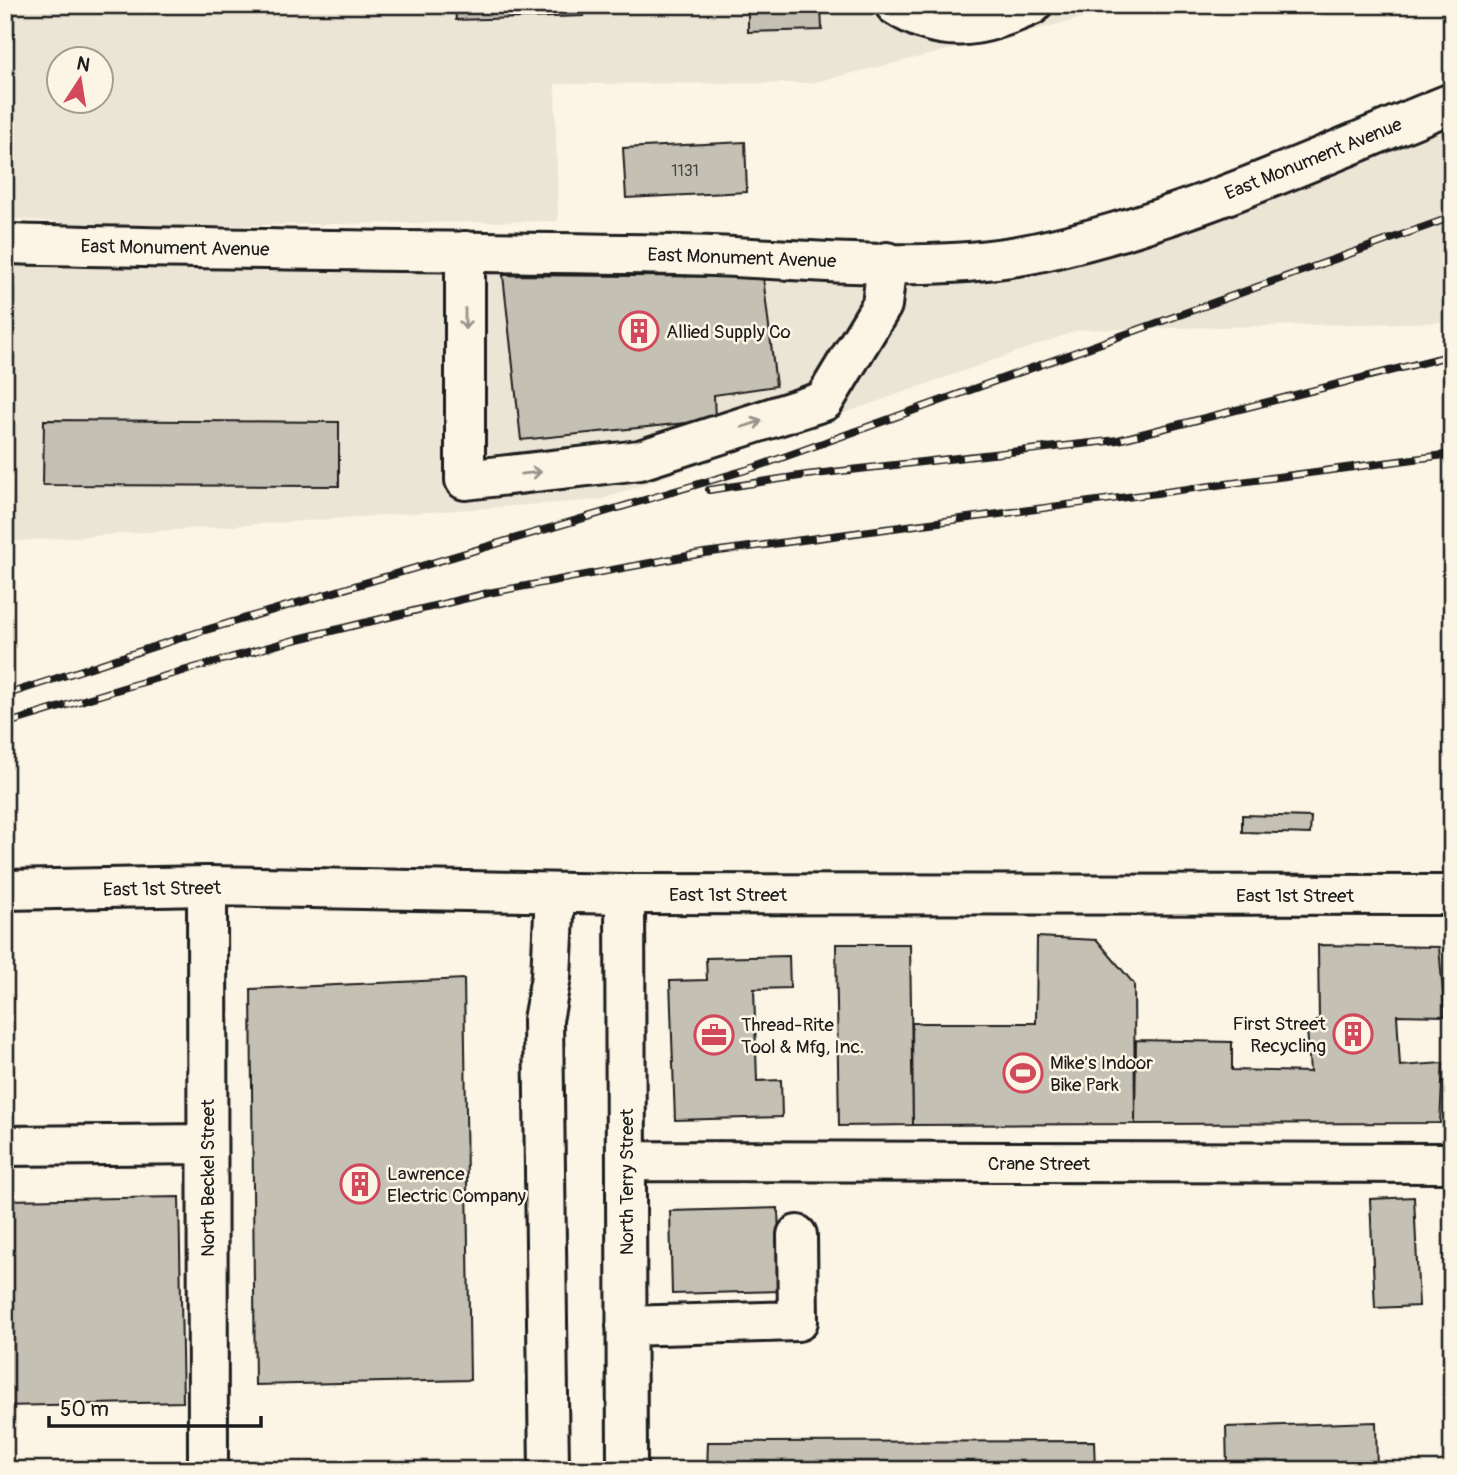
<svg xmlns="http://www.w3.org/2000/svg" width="1457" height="1475" viewBox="0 0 1457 1475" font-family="Pangolin,sans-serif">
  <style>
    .built { fill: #ebe5d6; fill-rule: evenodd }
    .building { fill: #c4c0b3; stroke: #1c1c1c; stroke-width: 2 }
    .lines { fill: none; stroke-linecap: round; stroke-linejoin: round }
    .minor-casing { stroke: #1c1c1c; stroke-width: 44 }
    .major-casing { stroke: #1c1c1c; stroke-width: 44 }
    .minor { stroke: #fcf5e5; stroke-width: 38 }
    .major { stroke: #fcf5e5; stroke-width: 38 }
    .rail-casing { stroke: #1c1c1c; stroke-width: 8 }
    .rail { stroke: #fcf5e5; stroke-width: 5; stroke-dasharray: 16; stroke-linecap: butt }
    .oneway { stroke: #97938b }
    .labels { text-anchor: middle; stroke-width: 5; stroke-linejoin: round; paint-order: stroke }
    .number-label { font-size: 16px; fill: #464542 }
    .street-label { font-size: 19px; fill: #1c1c1c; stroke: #fcf5e5 }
    .poi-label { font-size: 19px; fill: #1c1c1c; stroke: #fcf5e5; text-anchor: start }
  </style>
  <rect width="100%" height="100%" fill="#fcf5e5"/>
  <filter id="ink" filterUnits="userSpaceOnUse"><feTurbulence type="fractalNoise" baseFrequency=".0143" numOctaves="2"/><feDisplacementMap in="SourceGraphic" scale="14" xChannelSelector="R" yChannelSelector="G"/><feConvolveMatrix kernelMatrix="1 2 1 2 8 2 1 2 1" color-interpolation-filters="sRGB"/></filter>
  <g filter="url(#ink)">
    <path class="built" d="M5 5H1101V14L811 83 555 84 558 221 120 227 5 218ZM60 60H102V102H60Z
      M1452 86V322L1079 330 600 500 5 542V264L1015 270Z"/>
    <path class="building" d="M455 5H583L584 16 456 20Z
      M748 5H821L822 30 748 32Z
      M745 142 747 192 626 198 623 148Z
      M503 275 763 277 776 386 714 395 715 420 521 440Z
      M5 405 12 526H5Z
      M44 420 339 422V486L43 485Z
      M1242 815 1311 817 1310 834 1242 832Z
      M1037 937 1097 940 1134 984 1135 1124 913 1125 912 1023H1036Z
      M836 944H910L913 1125 839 1126Z
      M1318 945 1439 947 1445 1016 1397 1015 1400 1066 1443 1063 1440 1123 1135 1124 1136 1040 1232 1042V1070L1310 1072 1307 1028 1319 1019Z
      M789 956 790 988 754 989 757 1081 781 1080 782 1117 675 1120 670 981 707 980 706 958Z
      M464 979 470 1380 255 1385 251 989Z
      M179 1197 183 1402 5 1406V1200Z
      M1414 1197 1419 1306 1375 1308 1370 1199Z
      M778 1208 781 1291 672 1294 670 1211Z
      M1376 1422 1377 1470H1227L1226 1427Z
      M1094 1441 1095 1470H707L708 1442Z"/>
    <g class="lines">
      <g class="minor-casing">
        <path id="minor" d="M895 5C944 37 982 27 1032 5
          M5 244C230 250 455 251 679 255 796 257 919 276 1034 253 1179 223 1315 158 1452 103
          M465 251V480L640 460 824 401 882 305 887 262
          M207 886 208 1470
          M625 894 627 1470
          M5 1146 207 1144
          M626 1161 1452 1163
          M626 1326 798 1321 797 1235
          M549 1470 543 1020 551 977 555 893"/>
      </g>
      <g class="major-casing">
        <path id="major" d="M5 890 207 886 625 894 1452 895"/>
      </g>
      <use href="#minor" class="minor"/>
      <use href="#major" class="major"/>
      <g class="rail-casing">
        <path id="rail" d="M709 490 806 475 1118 440 1452 355
          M5 695 199 632 756 467 1452 217
          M5 724 136 684 294 640 488 593 704 553 1452 454"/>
      </g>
      <use href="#rail" class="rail"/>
    </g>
    <defs><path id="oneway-shaft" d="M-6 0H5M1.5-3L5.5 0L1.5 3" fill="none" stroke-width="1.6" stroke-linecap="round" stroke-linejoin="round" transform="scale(1.75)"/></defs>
    <g class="oneway">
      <use href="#oneway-shaft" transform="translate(465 319) rotate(90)"/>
      <use href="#oneway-shaft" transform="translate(752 424) rotate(-18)"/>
      <use href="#oneway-shaft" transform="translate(531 473) rotate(-6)"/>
    </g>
  </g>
  <defs>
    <g id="building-ring" transform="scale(2.0125)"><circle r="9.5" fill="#fcf5e5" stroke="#d1495b" stroke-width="1.5"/><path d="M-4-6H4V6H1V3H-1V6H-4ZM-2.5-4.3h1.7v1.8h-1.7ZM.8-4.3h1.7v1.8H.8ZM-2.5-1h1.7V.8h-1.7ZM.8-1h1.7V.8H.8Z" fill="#d1495b"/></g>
    <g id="office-ring" transform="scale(2.0125)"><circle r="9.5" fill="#fcf5e5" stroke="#d1495b" stroke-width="1.5"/><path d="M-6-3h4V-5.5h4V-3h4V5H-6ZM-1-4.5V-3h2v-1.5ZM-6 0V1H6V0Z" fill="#d1495b"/></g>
    <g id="stadium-ring" transform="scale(2.0125)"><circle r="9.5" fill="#fcf5e5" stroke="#d1495b" stroke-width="1.5"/><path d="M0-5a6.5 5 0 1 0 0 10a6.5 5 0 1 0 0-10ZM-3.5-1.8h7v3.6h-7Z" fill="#d1495b"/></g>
  </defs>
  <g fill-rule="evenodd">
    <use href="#building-ring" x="639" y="331"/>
    <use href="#building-ring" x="1353" y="1034"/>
    <use href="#office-ring" x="714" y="1035"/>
    <use href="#stadium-ring" x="1023" y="1073"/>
    <use href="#building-ring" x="360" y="1184"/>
  </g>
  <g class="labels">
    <g class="number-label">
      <text x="685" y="176">1131</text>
    </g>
    <g class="street-label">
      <text transform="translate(1313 158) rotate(-22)" y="7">East Monument Avenue</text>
      <text transform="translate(175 247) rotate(1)" y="7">East Monument Avenue</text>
      <text transform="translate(742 257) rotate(2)" y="7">East Monument Avenue</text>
      <text transform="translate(162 888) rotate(-1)" y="7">East 1st Street</text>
      <text x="728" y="901">East 1st Street</text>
      <text x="1295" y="902">East 1st Street</text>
      <text x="1039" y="1170">Crane Street</text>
      <text transform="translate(207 1178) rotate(-90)" y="7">North Beckel Street</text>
      <text transform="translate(626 1182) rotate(-90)" y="7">North Terry Street</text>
    </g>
    <g class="poi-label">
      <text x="666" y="338">Allied Supply Co</text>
      <text x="1326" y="1030" text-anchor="end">First Street<tspan x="1326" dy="22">Recycling</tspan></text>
      <text x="741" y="1031">Thread-Rite<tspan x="741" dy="22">Tool &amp; Mfg, Inc.</tspan></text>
      <text x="1050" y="1069">Mike's Indoor<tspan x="1050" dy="22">Bike Park</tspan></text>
      <text x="387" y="1180">Lawrence<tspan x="387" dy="22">Electric Company</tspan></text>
    </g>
  </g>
  <rect width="1457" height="1475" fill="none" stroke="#fcf5e5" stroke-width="28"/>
  <rect x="14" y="14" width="1429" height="1447" fill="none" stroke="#1c1c1c" stroke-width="2.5" filter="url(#ink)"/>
  <g transform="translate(80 80) rotate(12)"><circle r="33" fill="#fcf5e5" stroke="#a29e95" stroke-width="2"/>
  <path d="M0-5L12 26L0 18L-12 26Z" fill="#d1495b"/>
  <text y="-10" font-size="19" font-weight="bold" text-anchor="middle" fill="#1c1c1c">N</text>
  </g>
  <path d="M49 1416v10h212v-10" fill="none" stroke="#1c1c1c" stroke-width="3.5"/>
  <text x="60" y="1416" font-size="21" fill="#1c1c1c" stroke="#fcf5e5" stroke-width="5" paint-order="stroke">50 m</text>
</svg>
